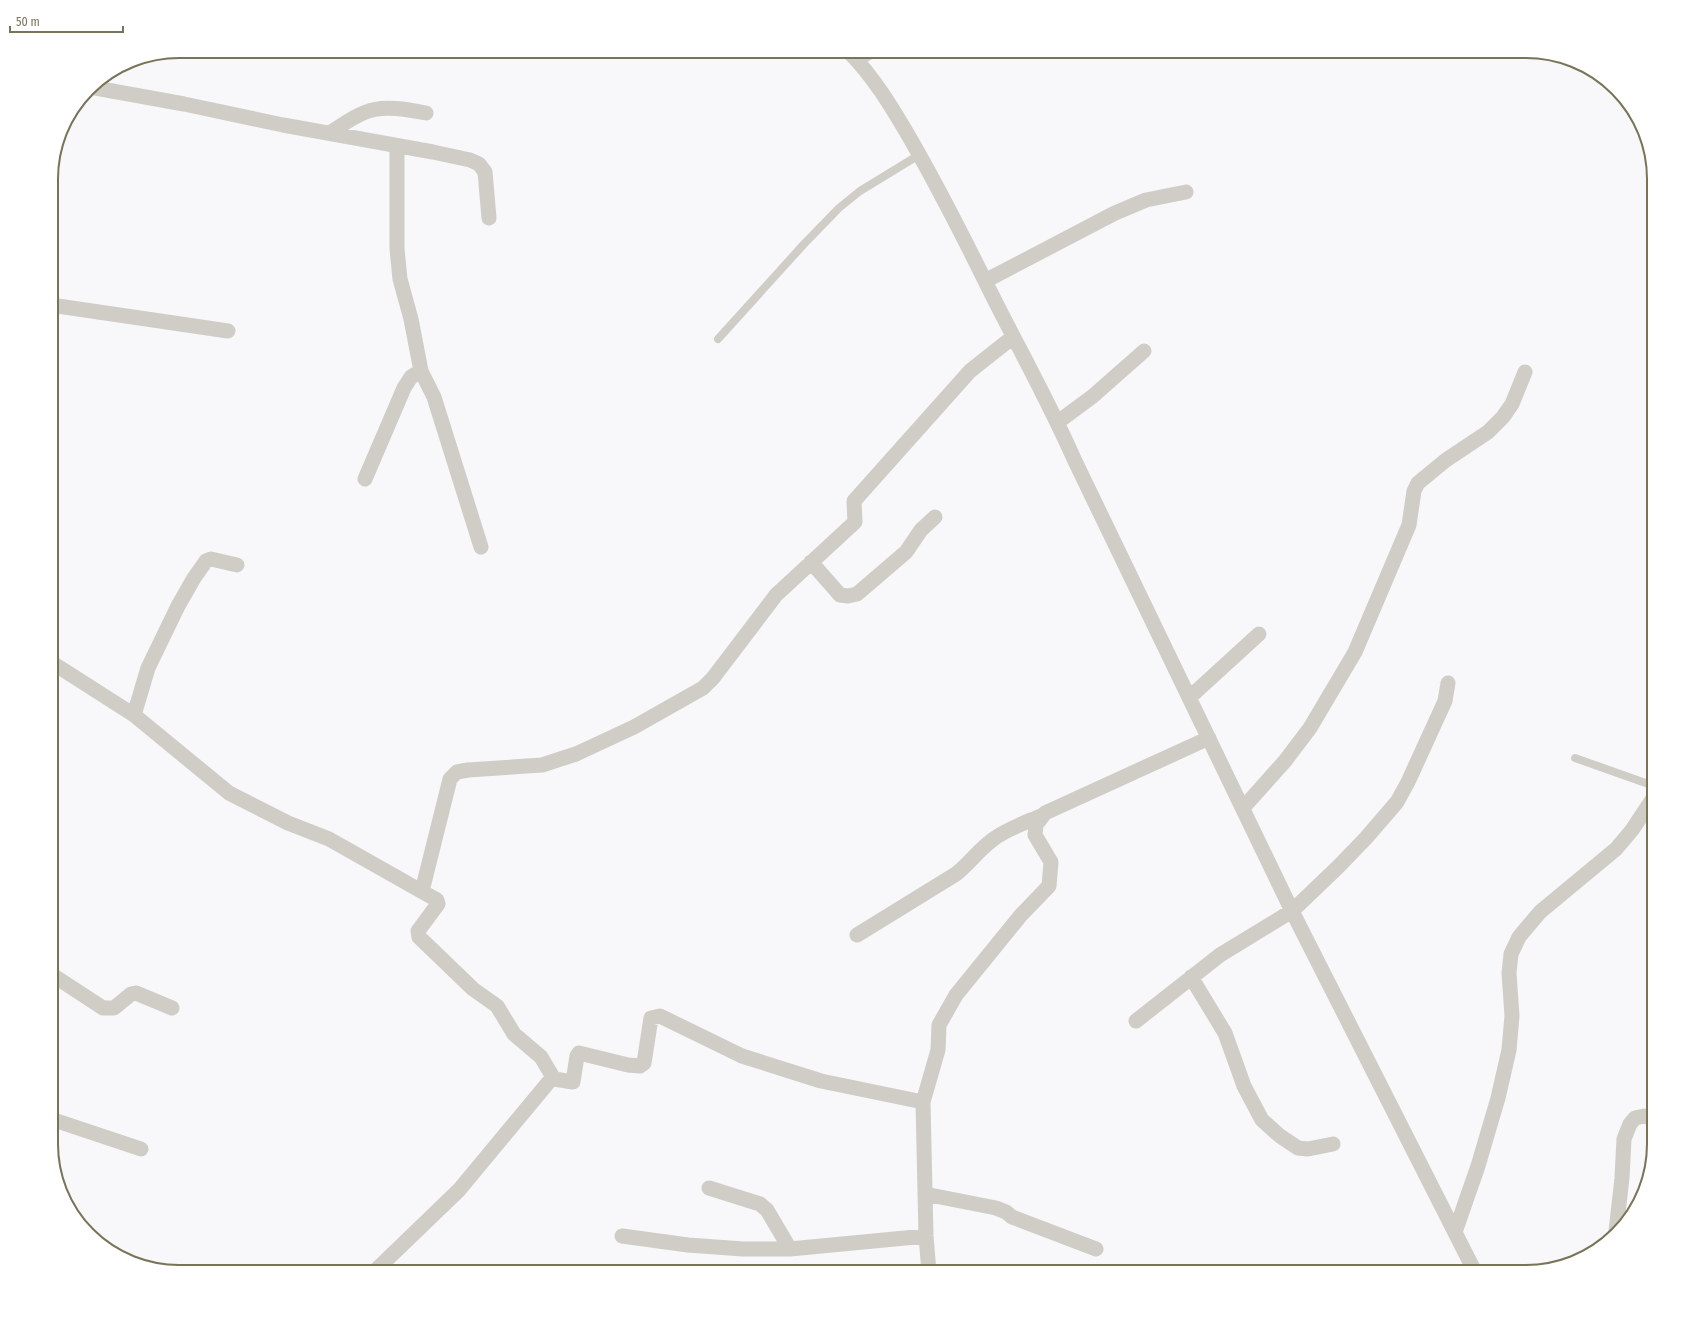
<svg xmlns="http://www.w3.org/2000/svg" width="1705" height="1323" viewBox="0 0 1705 1323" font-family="'Fira Sans Condensed',sans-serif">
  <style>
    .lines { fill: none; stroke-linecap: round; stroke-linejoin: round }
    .lane { stroke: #cfcdc6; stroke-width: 8 }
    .street { stroke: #cfcdc6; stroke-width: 15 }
    .rim { fill: none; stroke: #797358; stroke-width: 2 }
  </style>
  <rect width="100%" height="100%" fill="#f8f7fa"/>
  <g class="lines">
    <path class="lane" d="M859 62 878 51
      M718 339 804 244 839 208 860 191 919 155
      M1575 758 1654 786"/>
    <path class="street" d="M848 51C874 77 893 109 911 140 939 189 965 240 990 291 1018 347 1049 402 1074 459L1292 911 1475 1272
      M90 87 184 104 283 125 433 152 470 160 479 164 485 172 489 218
      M330 133C369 106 378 104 426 113
      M397 147V249L400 279 411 319 421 371 434 397 481 547
      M985 281 1115 213 1146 200 1186 192
      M51 305 228 331
      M1058 422 1093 396 1144 351
      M365 479 404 388 411 377 421 371
      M811 562 840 595 848 596 857 594 906 552 921 530 935 517
      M51 662 134 715 229 793 288 823 329 839 437 900 438 904 418 931 419 937 473 989 497 1006 514 1034 541 1057 554 1079 573 1082 577 1056 579 1053 628 1065 640 1066 644 1063 651 1018 660 1016 742 1056 821 1081 923 1102
      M1190 697 1259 634
      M134 715 148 668 178 606 194 578 206 561 211 559 237 565
      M1243 808 1285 761 1310 728 1355 652 1409 525 1414 491 1418 483 1446 460 1488 432 1503 417 1512 404 1525 372
      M422 891 450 779 457 772 468 770 542 765 576 754 634 727 703 688 713 678 776 595 855 522 854 501 970 371 1013 337
      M857 935 956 874C970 863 980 848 995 838 1009 828 1027 822 1043 815
      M51 974 103 1008H114L131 994 136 993 172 1008
      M1191 977 1225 1033 1244 1086 1262 1120 1280 1136 1298 1148 1308 1149 1333 1144
      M1136 1021 1220 955 1292 911 1338 867 1366 838 1397 802 1408 782 1445 701 1448 683
      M51 1119 141 1149
      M709 1188 760 1204 767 1210 790 1249
      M925 1194 996 1208 1006 1212 1012 1217 1096 1249
      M1616 1231 1622 1178 1624 1139 1630 1124 1635 1118 1644 1116 1654 1119
      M1455 1232 1478 1166 1498 1098 1509 1050 1512 1016 1509 973 1511 954 1519 937 1540 912 1616 849 1632 830 1654 797
      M622 1236 688 1245 743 1249H790L926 1236
      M374 1272 459 1190 552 1078
      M929 1272 926 1236 923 1102 938 1050 939 1025 956 995 1021 915 1049 886 1051 862 1035 835 1036 825 1045 813 1209 738"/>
  </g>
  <path d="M0 0H1705V1323H0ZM179 58H1526A121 121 0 0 1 1647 179V1144A121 121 0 0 1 1526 1265H179A121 121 0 0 1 58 1144V179A121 121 0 0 1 179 58Z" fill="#fff" fill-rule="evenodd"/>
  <path class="rim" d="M179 58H1526A121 121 0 0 1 1647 179V1144A121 121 0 0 1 1526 1265H179A121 121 0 0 1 58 1144V179A121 121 0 0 1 179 58Z"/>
  <path d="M10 26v6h113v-6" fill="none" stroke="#797358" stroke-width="2"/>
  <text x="16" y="26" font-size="12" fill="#797358" stroke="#ffffff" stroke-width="3" paint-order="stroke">50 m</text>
</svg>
